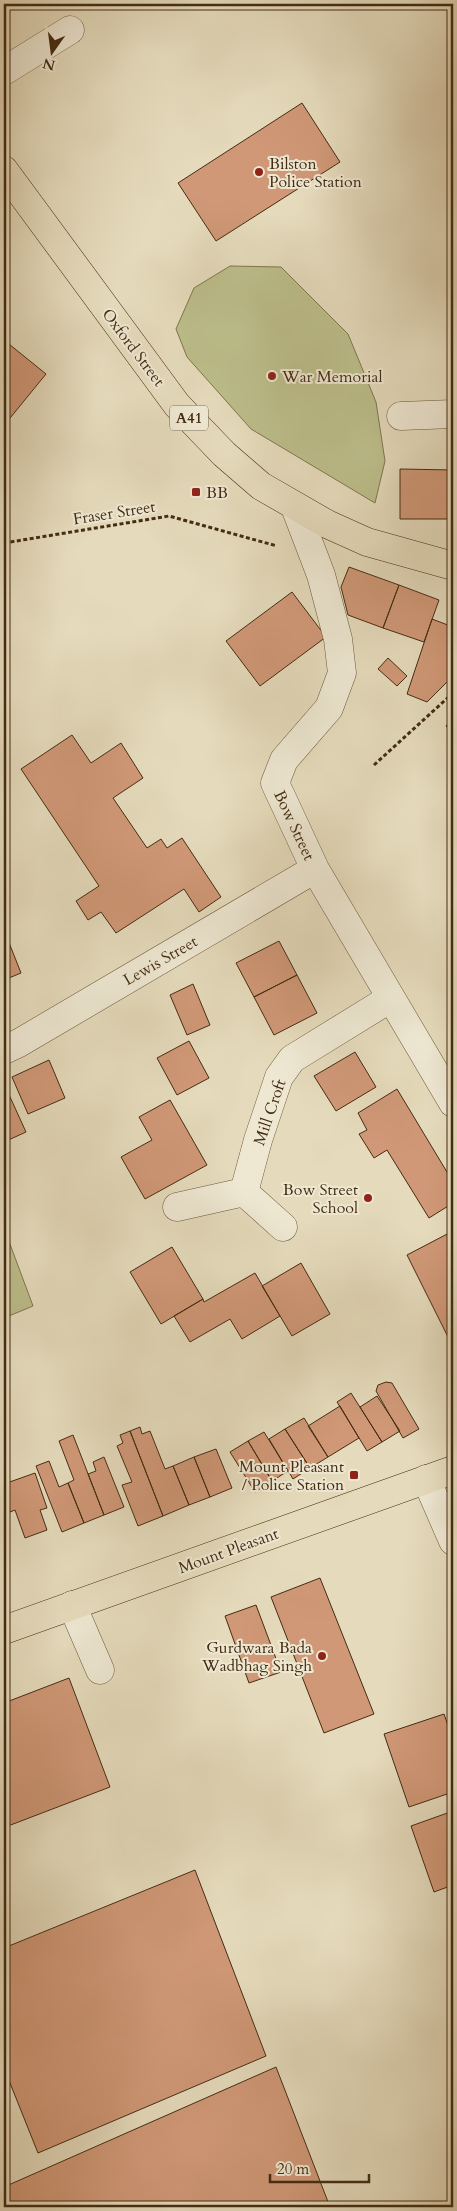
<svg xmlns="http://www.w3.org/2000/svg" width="457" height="2211" viewBox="0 0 457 2211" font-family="Cardo,serif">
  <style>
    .park { fill: #bcbe8b; stroke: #80754e }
    .building { fill: #d09877; stroke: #442c12 }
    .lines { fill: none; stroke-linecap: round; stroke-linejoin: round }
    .minor-casing { stroke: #6c583c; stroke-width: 29 }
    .major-casing { stroke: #442c12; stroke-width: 29 }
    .highway-casing { stroke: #442c12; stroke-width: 29 }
    .path { stroke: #442c12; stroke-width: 3; stroke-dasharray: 4 2.5; stroke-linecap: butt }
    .minor { stroke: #eee8d3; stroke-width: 28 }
    .major { stroke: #e5dbbc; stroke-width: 28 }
    .highway { stroke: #e5dbbc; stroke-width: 28 }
    .poi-dot { fill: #8f2418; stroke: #eee8d3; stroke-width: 2 }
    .labels { text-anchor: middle; stroke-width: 4; stroke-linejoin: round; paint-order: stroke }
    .shield { fill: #eee8d3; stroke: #77644c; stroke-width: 1 }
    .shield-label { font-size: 15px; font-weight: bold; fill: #442c12 }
    .poi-label { font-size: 16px; fill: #442c12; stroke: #eee8d3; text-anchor: start }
    .street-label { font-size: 16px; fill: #442c12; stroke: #eee8d3 }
  </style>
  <rect width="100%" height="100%" fill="#e5dbbc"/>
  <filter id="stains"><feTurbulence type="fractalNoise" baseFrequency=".004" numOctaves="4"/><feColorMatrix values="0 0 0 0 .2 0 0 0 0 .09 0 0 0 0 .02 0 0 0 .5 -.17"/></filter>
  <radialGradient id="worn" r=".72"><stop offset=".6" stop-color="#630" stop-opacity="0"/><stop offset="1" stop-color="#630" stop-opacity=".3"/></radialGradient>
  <path class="park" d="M230 266 281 267 348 334 376 402 385 461 375 503 251 429 187 357 176 329 194 288Z
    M4 1228 33 1306 4 1318Z"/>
  <path class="building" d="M302 103 340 162 216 241 178 183Z
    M4 340 46 374 6 423 4 421Z
    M400 469 453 470V519H400Z
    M349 567 399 585 383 628 348 615 341 587Z
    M399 585 439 600 424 642 383 628Z
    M292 592 326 637 260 686 226 641Z
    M432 619 453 627V676L427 702 407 694Z
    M388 658 407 676 397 686 378 669Z
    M453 718V734L446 726Z
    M72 735 91 763 121 743 143 778 113 798 147 848 161 839 167 848 182 838 221 897 199 912 184 889 116 933 101 912 88 920 76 901 99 886 21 769Z
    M4 930 21 973 4 980Z
    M279 941 297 975 254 997 236 963Z
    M297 975 317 1013 274 1035 254 997Z
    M193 984 210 1025 187 1035 170 995Z
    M189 1041 209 1078 177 1095 157 1058Z
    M355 1052 376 1087 336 1111 314 1076Z
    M49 1060 65 1098 28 1114 12 1077Z
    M4 1086H5L26 1132 4 1142Z
    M397 1089 453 1182V1203L429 1218 387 1150 374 1158 359 1134 367 1130 358 1113Z
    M170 1100 207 1165 145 1199 121 1157 152 1140 139 1117Z
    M453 1231V1342L451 1343 407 1255Z
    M172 1247 203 1299 161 1324 130 1272Z
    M301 1263 330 1314 292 1336 262 1286Z
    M255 1273 280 1316 242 1339 230 1319 190 1342 174 1316 203 1299 204 1302Z
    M386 1382 392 1383 419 1429 403 1438 376 1391 378 1385Z
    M351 1393 382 1442 367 1451 337 1402Z
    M377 1396 400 1431 382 1442 360 1407Z
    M340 1406 359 1438 328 1457 308 1426Z
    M304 1418 328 1457 310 1468 285 1429Z
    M140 1427 142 1434 150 1431 165 1469 173 1466 189 1505 163 1516 130 1431Z
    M285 1429 310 1468 293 1479 269 1439Z
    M130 1431 163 1516 138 1526 122 1485 132 1482 117 1446 123 1443 120 1435Z
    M264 1432 288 1471 272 1481 248 1441Z
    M73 1435 104 1515 84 1523 68 1483 74 1480 59 1441Z
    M248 1441 272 1481 255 1492 230 1452Z
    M216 1449 232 1488 210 1497 194 1457Z
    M104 1457 124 1507 104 1515 88 1474 96 1471 93 1462Z
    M194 1457 210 1497 189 1505 173 1466Z
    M49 1461 59 1487 68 1483 84 1523 62 1532 36 1466Z
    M35 1473 47 1508 40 1510 47 1530 25 1538 15 1510 10 1512 4 1493V1484Z
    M320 1578 374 1714 324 1733 271 1597Z
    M256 1605 281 1672 249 1683 225 1616Z
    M69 1678 110 1787 8 1826 4 1816V1703Z
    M444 1714 453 1740V1792L409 1807 384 1734Z
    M453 1811V1885L434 1892 411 1826Z
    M195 1870 266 2056 38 2153 4 2068V1948Z
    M276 2067 330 2207H10L4 2187Z"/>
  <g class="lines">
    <g class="minor-casing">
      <path id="minor" d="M4 71 70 30
        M401 416 453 414
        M295 507 321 575 338 639 342 673 329 708 284 760 275 783 315 869 453 1103
        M4 1050 19 1043 315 869
        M244 1192 258 1140 279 1077 292 1059 391 998
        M177 1207 244 1192 283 1227
        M426 1479 453 1541
        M72 1605 100 1670"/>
    </g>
    <g class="major-casing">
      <path id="major" d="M4 1630 453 1470"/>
    </g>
    <g class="highway-casing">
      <path id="highway" d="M4 170 177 405 224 454 261 486 327 524 367 542 453 566"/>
    </g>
    <path class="path" d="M4 543 169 516 277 546
      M374 765 453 693"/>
    <use href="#minor" class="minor"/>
    <use href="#major" class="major"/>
    <use href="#highway" class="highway"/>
  </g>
  <g class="poi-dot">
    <circle cx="259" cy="172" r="5"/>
    <circle cx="272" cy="376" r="5"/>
    <rect x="191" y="487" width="10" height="10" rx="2.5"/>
    <circle cx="368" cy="1198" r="5"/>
    <rect x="349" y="1470" width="10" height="10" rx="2.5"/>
    <circle cx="322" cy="1656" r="5"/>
  </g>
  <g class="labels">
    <rect class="shield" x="170" y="405.5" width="38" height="25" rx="4"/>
    <g class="shield-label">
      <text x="189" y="423">A41</text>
    </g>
    <g class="poi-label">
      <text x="269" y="169">Bilston<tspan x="269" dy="18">Police Station</tspan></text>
      <text x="282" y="382">War Memorial</text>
      <text x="206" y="498">BB</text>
      <text x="358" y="1195" text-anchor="end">Bow Street<tspan x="358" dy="18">School</tspan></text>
      <text x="344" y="1472" text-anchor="end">Mount Pleasant<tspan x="344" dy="18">/ Police Station</tspan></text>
      <text x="312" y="1653" text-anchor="end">Gurdwara Bada<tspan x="312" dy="18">Wadbhag Singh</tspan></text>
    </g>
    <g class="street-label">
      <text transform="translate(134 347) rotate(53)" y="6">Oxford Street</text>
      <text transform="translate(114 512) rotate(-9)" y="6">Fraser Street</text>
      <text transform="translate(295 825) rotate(65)" y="6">Bow Street</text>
      <text transform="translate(160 960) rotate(-30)" y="6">Lewis Street</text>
      <text transform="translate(269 1112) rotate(-71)" y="6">Mill Croft</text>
      <text transform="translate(228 1550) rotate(-20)" y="6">Mount Pleasant</text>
    </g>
  </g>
  <rect width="457" height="2211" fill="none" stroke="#e5dbbc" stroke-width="20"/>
  <rect x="5" y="5" width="447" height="2201" fill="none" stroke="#442c12" stroke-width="2.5"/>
  <rect x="10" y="10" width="437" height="2191" fill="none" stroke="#442c12"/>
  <g transform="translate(52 52) rotate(194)" stroke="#eee8d3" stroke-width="4" paint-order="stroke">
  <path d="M0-4L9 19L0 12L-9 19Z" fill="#442c12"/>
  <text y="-8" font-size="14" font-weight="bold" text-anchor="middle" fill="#442c12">N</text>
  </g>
  <path d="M270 2174v8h99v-8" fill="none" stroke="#442c12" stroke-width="2.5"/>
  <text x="277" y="2174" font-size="15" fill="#442c12" stroke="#eee8d3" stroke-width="4" paint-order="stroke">20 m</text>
  <rect width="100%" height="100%" filter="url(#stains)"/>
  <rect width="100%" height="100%" fill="url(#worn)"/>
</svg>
